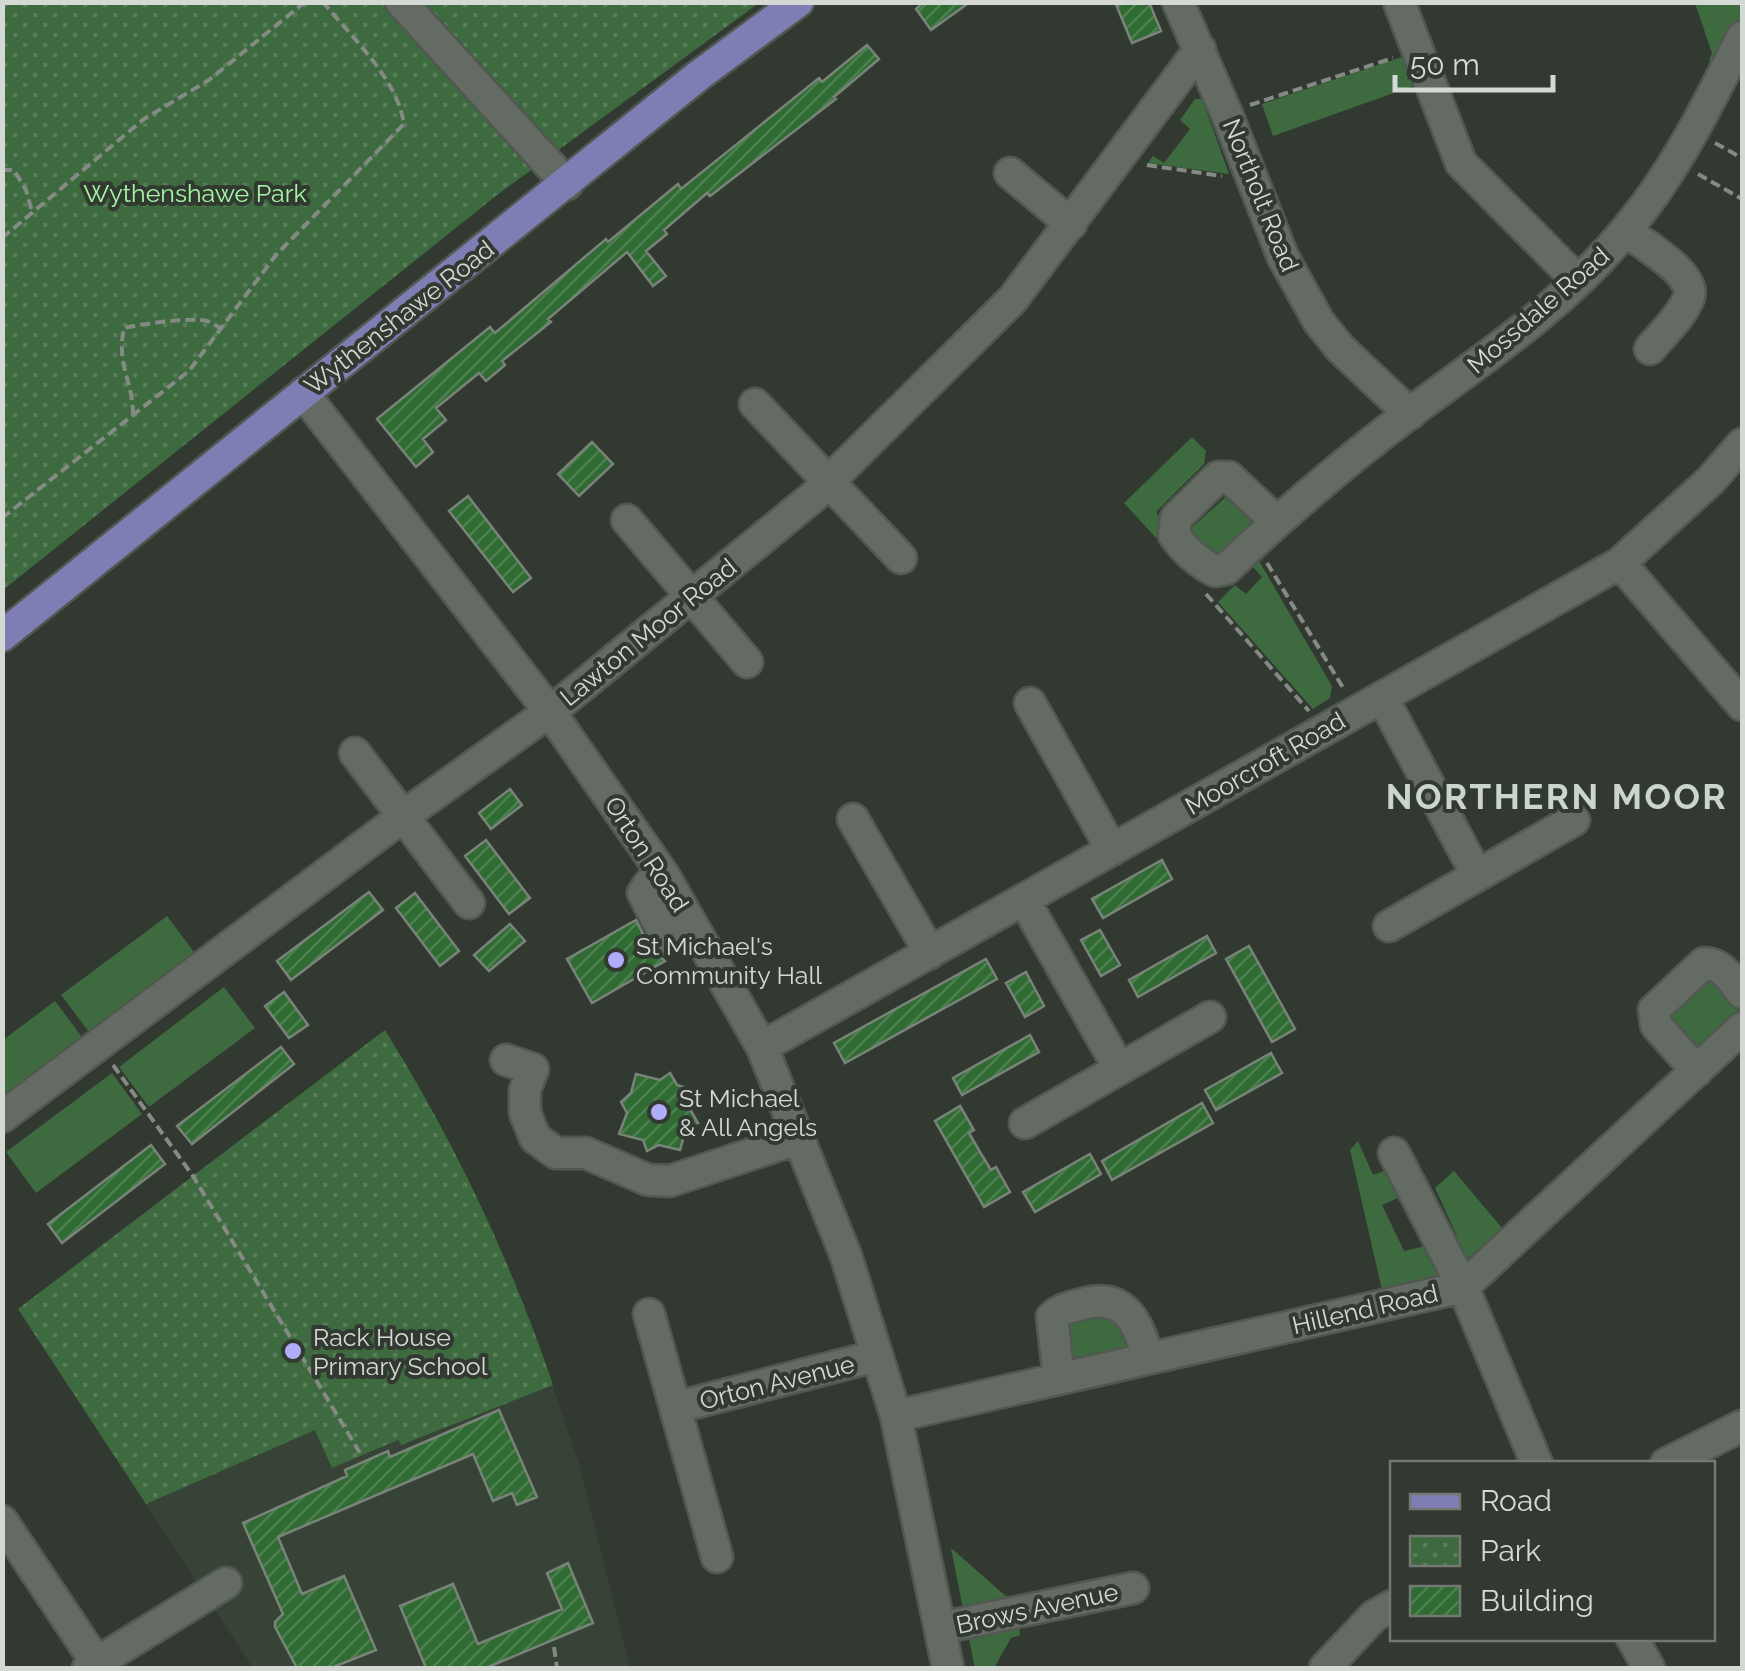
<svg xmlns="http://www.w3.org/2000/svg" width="1745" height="1671" viewBox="0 0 1745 1671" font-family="Raleway,sans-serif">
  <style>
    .built { fill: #364336 }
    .grass { fill: #3e6a3f }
    .park { fill: url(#park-dots) }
    .building { fill: url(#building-hatch); stroke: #7a837a; stroke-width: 2.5 }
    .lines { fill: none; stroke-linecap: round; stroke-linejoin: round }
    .minor-casing { stroke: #515851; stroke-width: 35 }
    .major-casing { stroke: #515851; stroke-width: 35 }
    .path { stroke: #848a84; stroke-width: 4; stroke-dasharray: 10 5; stroke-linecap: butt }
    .minor { stroke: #636b63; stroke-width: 30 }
    .major { stroke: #7e7eb5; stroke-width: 30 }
    .poi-dot { fill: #afaefa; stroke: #323931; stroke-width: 4 }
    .labels { text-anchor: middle; stroke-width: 8; stroke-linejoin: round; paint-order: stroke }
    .park-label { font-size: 25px; fill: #a3f7a4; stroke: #323931 }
    .street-label { font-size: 25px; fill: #d4d9d4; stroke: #323931 }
    .poi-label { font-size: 25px; fill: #d4d9d4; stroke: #323931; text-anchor: start }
    .district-label { font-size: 35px; font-weight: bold; letter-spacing: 2.5px; fill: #cbd5cb; stroke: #323931 }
  </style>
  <defs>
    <pattern id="park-dots" width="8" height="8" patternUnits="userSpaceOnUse" patternTransform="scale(2.5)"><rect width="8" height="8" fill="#3e6a3f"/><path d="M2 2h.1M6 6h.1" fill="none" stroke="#597f5a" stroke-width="1.8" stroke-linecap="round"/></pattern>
    <pattern id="building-hatch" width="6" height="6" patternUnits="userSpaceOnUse" patternTransform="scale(2.5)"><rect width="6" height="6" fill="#2f6b32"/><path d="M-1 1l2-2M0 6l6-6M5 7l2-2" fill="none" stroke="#4c804f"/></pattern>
  </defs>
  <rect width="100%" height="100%" fill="#323931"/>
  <path class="built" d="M385 1030 451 1145 534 1331 579 1463 630 1668H253L18 1309Z"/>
  <path class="grass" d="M1695 3H1742V28L1714 67 1709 60 1712 53Z
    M1405 56 1416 85 1273 136 1262 104Z
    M1195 99H1202L1229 174 1148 163 1153 156 1164 163 1190 129 1180 120Z
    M1192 437 1206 451 1204 464 1156 512 1166 524 1156 538 1124 503Z
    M1228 495 1253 516 1255 530 1218 564 1188 531Z
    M1259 561 1332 686 1330 698 1313 709 1218 602 1235 585 1246 594 1262 577 1253 567Z
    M167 916 197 956 92 1036 61 995Z
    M1702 979 1714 980 1740 1009 1690 1058 1662 1019Z
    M224 987 255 1028 149 1107 119 1067Z
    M55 1001 85 1041 3 1103V1040Z
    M112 1073 142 1114 36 1193 6 1152Z
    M1358 1141 1373 1175 1389 1169 1402 1196 1382 1205 1404 1251 1426 1246 1439 1275 1438 1278 1382 1290 1350 1150Z
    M1454 1171 1502 1228 1457 1268 1445 1247 1457 1236 1435 1188Z
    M1122 1312 1132 1347 1063 1364 1059 1327Z
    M951 1548 1008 1598 1010 1611 965 1619Z
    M1019 1625 1020 1635 1011 1638 994 1668H975L968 1635Z"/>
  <path class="park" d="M3 3H759L497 195 3 590Z
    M385 1030C454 1141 511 1260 553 1385L401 1445 398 1440 332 1468 315 1430 146 1504 18 1309Z"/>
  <path class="building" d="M924 2H970L931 30 916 9Z
    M1115 2H1149L1161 31 1132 43Z
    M867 45 879 59 834 97 836 99 710 196 707 193 664 230 667 234 646 251 666 276 653 286 627 252 548 319 551 322 502 361 505 365 486 381 479 373 436 408 446 420 423 439 433 452 416 467 377 419 490 327 495 333 606 239 608 242 678 184 681 189 819 78 822 82Z
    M592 442 613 464 579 496 558 474Z
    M468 496 531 578 513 592 449 511Z
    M510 789 522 805 491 829 479 813Z
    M486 840 530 898 509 914 465 856Z
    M1162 860 1172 879 1103 918 1092 899Z
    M369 892 383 910 291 980 277 961Z
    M415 893 459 951 440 966 396 908Z
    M636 920 650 948 665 961 592 1003 567 959Z
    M510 924 525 941 489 971 474 955Z
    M1100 930 1120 965 1101 976 1081 940Z
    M1207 936 1216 953 1138 997 1129 980Z
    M1249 946 1295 1029 1272 1042 1226 959Z
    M986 959 997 979 845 1063 834 1043Z
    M1026 972 1044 1006 1025 1017 1006 983Z
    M284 992 308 1025 289 1038 265 1006Z
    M1030 1035 1039 1052 962 1095 953 1078Z
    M281 1047 294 1064 192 1144 177 1126Z
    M1271 1053 1282 1073 1216 1110 1205 1090Z
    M670 1073 677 1085 697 1091 691 1111 698 1123 686 1129 680 1150 659 1145 647 1151 643 1140 619 1134 627 1113 621 1102 631 1093 636 1074 660 1080Z
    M1202 1103 1213 1123 1112 1180 1102 1161Z
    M960 1106 974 1130 969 1133 980 1152 991 1170 996 1167 1010 1192 984 1207 935 1121Z
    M151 1145 165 1164 62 1243 48 1224Z
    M1090 1154 1101 1174 1035 1212 1023 1192Z
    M499 1410 537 1497 517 1505 512 1493 493 1501 473 1454 278 1537 302 1594 344 1576 376 1650 331 1668H297L275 1627V1622L283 1614 243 1523 347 1476 345 1470 388 1451 390 1457Z
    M568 1563 593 1623 486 1668H426L400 1606 453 1584 478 1644 562 1609 547 1573Z"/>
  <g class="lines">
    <g class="minor-casing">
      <path id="minor" d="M401 2 567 184
        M1178 2 1226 112 1283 257 1319 322 1340 348 1410 414
        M1399 2 1461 163 1578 281
        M1010 173 1071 224
        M1626 231C1643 244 1696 274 1689 297 1683 315 1662 334 1650 349
        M303 393 550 712 663 874 762 1047 846 1256 896 1416 948 1668
        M755 404 901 558
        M627 520 747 662
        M1275 520 1229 477H1218L1176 518 1174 535C1186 552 1197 561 1215 571L1226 569C1285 513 1346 461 1411 412 1486 357 1565 304 1625 231 1675 173 1708 104 1742 37
        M1620 563 1742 705
        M1382 697 1477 875
        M1030 703 1112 850
        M355 753 469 903
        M853 819 930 953
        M663 874 649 884 643 893 667 939
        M1024 900 1119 1068
        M1389 926 1574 820
        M762 1047 1620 563 1711 480 1742 444
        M506 1060 533 1069 525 1090V1113L535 1138 556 1153H586L648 1180 670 1181 800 1138
        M1697 1071 1656 1025 1654 1010 1704 963C1722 963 1732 980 1742 993
        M2 1117 402 817 560 704 814 496 1013 299 1200 49
        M1025 1123 1210 1017
        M1394 1153 1463 1287 1537 1464
        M649 1314 717 1557
        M1059 1378 1052 1317C1061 1309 1070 1307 1082 1304 1125 1292 1138 1322 1148 1358
        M678 1407 876 1356
        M896 1416 1463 1287 1742 1028
        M1666 1464 1742 1426
        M2 1521 100 1668
        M940 1628 1133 1588
        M1632 1638 1649 1668
        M88 1668 226 1583
        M1325 1668 1374 1616 1392 1606"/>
    </g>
    <g class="major-casing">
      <path id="major" d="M2 636 698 76 798 2"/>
    </g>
    <path class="path" d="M1250 105 1393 58
      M1715 143 1742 158
      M1147 165 1222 176
      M2 170H14L26 190 32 212
      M1698 174 1742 199
      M2 238 144 119 209 80 305 2
      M133 415C133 380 116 366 124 328 139 324 194 317 207 321 212 322 216 326 221 329
      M2 518 189 371 276 255 404 124C397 78 352 38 323 2
      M1267 563 1345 691
      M1206 594 1309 711
      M113 1065 193 1176 360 1453
      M554 1647 557 1668"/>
    <use href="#minor" class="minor"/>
    <use href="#major" class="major"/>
  </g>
  <g class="poi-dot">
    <circle cx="616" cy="960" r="10"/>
    <circle cx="659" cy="1112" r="10"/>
    <circle cx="293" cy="1351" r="10"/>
  </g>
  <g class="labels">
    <g class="park-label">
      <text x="195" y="202">Wythenshawe Park</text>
    </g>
    <g class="street-label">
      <text transform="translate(1261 195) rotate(68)" y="9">Northolt Road</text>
      <text transform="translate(1538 310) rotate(-41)" y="9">Mossdale Road</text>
      <text transform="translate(399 317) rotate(-38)" y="9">Wythenshawe Road</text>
      <text transform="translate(648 632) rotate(-39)" y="9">Lawton Moor Road</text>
      <text transform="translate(1265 763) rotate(-30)" y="9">Moorcroft Road</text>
      <text transform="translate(647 854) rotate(57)" y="9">Orton Road</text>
      <text transform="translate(1365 1309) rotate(-13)" y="9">Hillend Road</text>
      <text transform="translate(777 1382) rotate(-14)" y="9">Orton Avenue</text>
      <text transform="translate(1037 1608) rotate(-12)" y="9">Brows Avenue</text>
    </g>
    <g class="poi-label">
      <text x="636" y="955">St Michael's<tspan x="636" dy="29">Community Hall</tspan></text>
      <text x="679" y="1107">St Michael<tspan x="679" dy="29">&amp; All Angels</tspan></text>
      <text x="313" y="1346">Rack House<tspan x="313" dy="29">Primary School</tspan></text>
    </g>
    <g class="district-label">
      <text x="1557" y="809">NORTHERN MOOR</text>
    </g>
  </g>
  <rect width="1745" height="1671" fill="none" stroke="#d4d9d4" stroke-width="10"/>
  <rect x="1390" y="1461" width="325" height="180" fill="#323931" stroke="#737972" stroke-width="2.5"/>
  <rect x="1410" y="1494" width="50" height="15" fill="#7e7eb5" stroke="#737972" stroke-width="2.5"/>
  <text x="1480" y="1511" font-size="30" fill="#d4d9d4">Road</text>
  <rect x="1410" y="1536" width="50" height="30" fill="url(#park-dots)" stroke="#737972" stroke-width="2.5"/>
  <text x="1480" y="1561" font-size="30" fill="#d4d9d4">Park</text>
  <rect x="1410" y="1586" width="50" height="30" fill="url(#building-hatch)" stroke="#737972" stroke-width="2.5"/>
  <text x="1480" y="1611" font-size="30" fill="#d4d9d4">Building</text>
  <path d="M1395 75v15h158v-15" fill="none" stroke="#d4d9d4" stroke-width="5"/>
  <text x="1410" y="75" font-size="30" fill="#d4d9d4" stroke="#323931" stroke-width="8" paint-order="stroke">50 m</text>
</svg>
